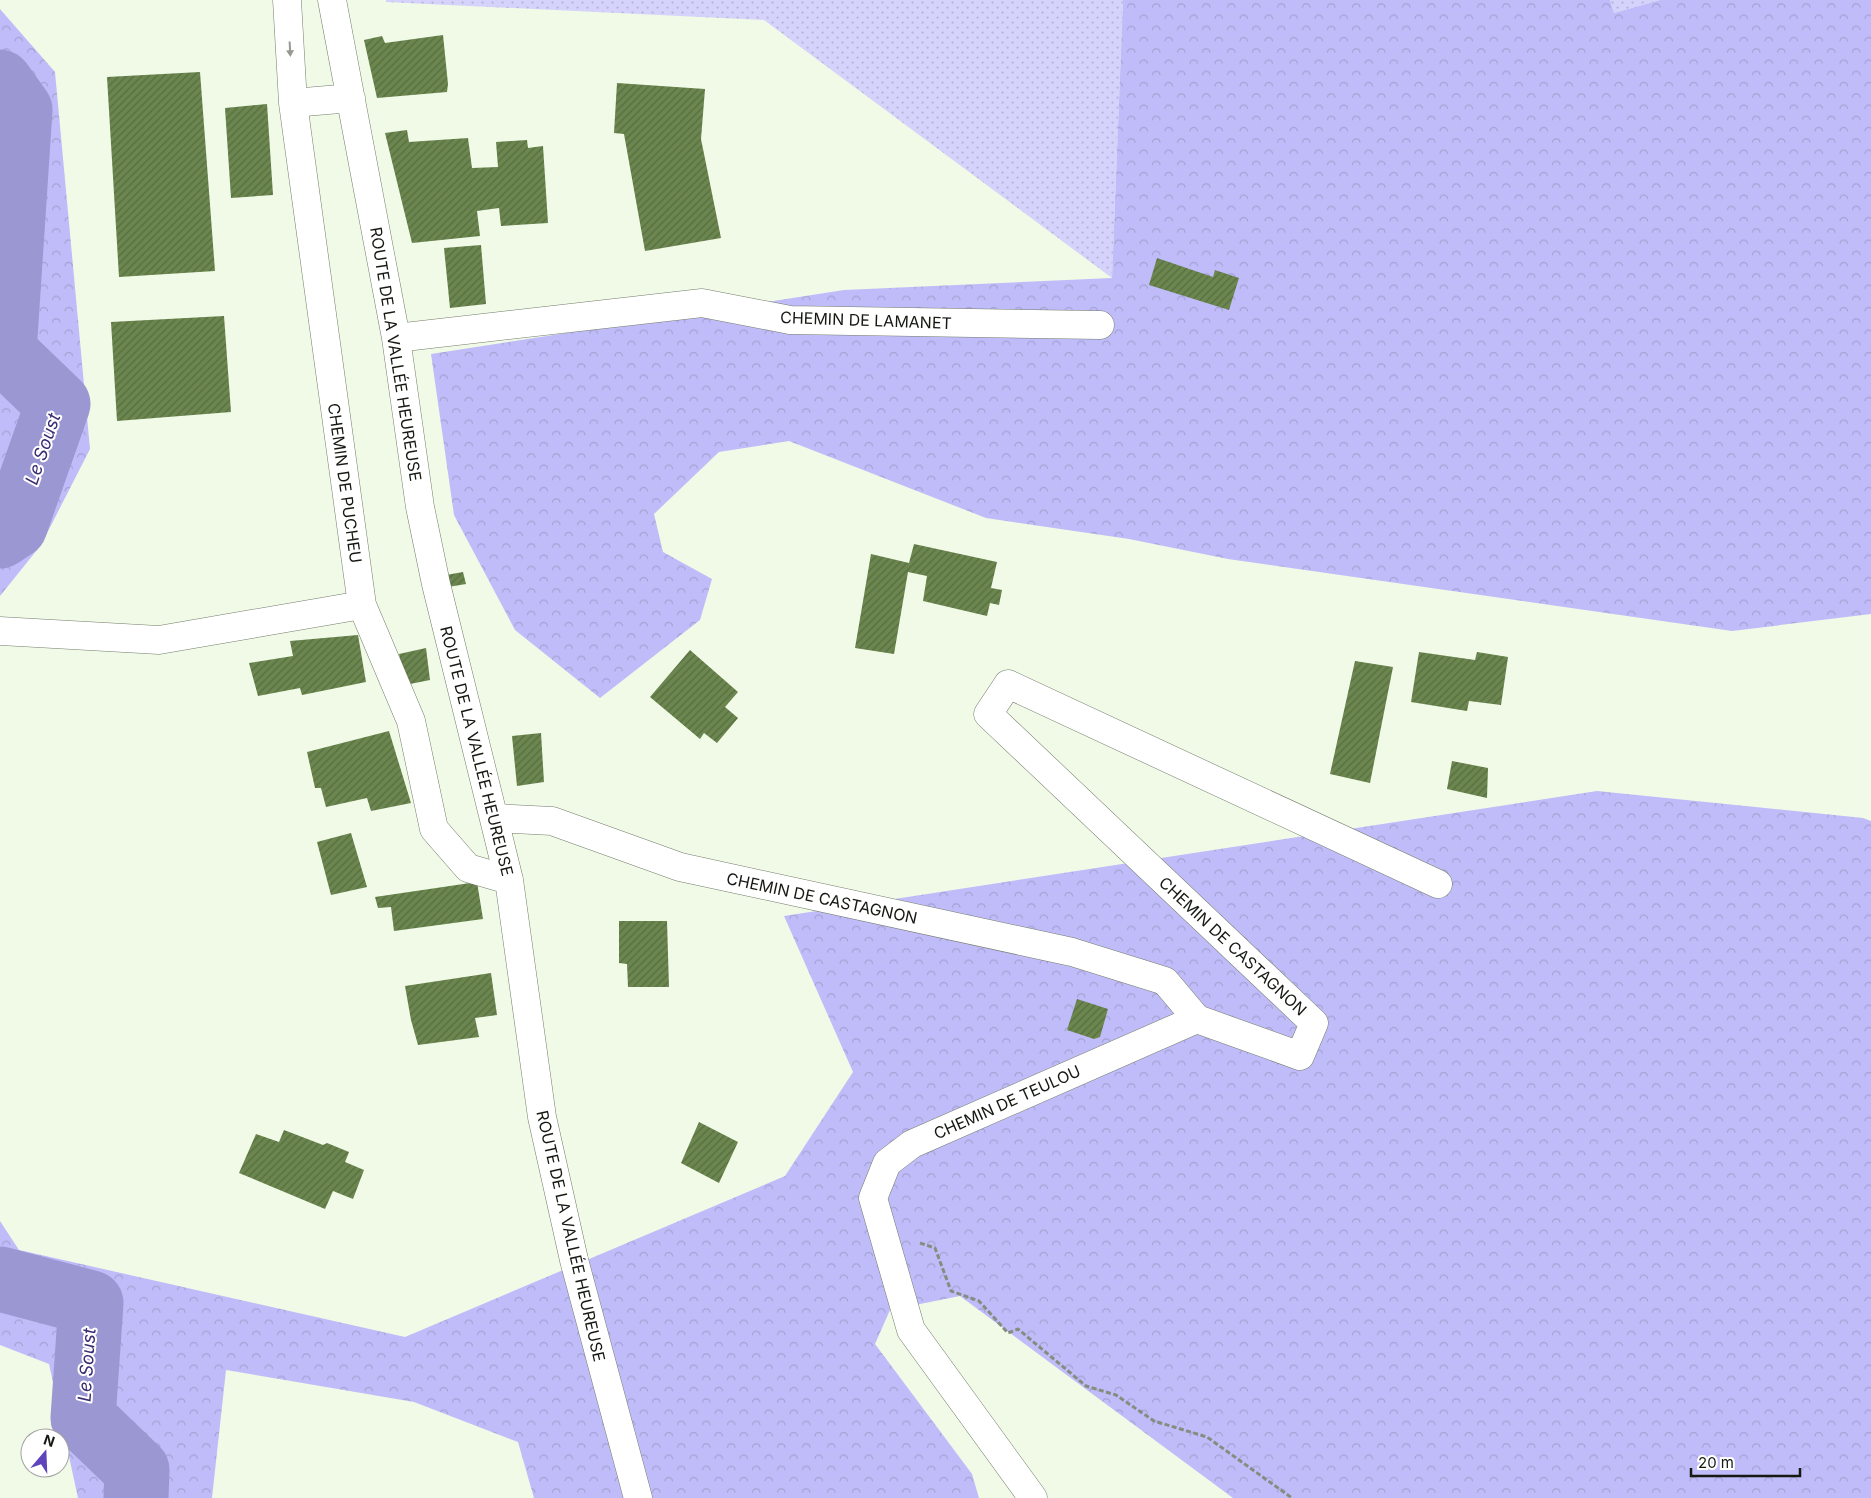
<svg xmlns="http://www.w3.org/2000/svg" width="1871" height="1498" viewBox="0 0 1871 1498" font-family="Inter,sans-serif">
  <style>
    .grass { fill: url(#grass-dots) }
    .forest { fill: url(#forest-crowns) }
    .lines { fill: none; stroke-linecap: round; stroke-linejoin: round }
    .river { stroke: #9b97d2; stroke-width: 65 }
    .building { fill: url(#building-hatch) }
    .minor-casing { stroke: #747d6c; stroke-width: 29 }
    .path { stroke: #868d80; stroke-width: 3; stroke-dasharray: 5 2.5; stroke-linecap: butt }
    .minor { stroke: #fff; stroke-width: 28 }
    .oneway { fill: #969894 }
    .labels { text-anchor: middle; stroke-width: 4; stroke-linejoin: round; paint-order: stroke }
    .street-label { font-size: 16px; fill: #151912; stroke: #fff }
    .water-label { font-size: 18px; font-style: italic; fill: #3a2d73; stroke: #fff }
  </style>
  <defs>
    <pattern id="grass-dots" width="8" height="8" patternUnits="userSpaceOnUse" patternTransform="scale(1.25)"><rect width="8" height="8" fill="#d5d3fc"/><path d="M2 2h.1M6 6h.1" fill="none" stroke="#b6b5d7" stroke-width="1.8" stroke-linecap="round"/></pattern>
    <pattern id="forest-crowns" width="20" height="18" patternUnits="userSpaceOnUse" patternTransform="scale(1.25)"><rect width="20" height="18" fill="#c0bcf9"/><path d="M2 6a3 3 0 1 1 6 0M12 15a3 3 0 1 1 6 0" fill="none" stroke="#a4a1d4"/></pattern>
    <pattern id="building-hatch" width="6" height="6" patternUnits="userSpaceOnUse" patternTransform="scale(1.25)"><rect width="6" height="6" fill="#6b864f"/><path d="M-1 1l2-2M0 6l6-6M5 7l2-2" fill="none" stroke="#576d40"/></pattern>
  </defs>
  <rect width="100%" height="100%" fill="#f0fae7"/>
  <path class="grass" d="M386 0H1123L1112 278 764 20 386 2Z
    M1610 0H1660L1614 13Z"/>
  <path class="forest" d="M1123 0H1610L1614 13 1660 0H1871V614L1732 631 1228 559 1129 539 986 518 789 441 719 452 654 514 663 552 712 579 700 620 600 698 515 630 454 515 431 354 844 290 1112 278Z
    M0 9 55 72 90 449 41 545 0 596Z
    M1597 791 1863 818 1871 821V1498H1233L960 1296 890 1310 875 1344 972 1474 979 1498H534L518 1442 414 1402 226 1370 212 1498H78L49 1364 0 1345V1221L19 1250 405 1337 785 1176 853 1072 784 916Z"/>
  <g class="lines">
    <path class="river" d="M0 82 20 110 4 352 58 404 15 526 0 536
      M0 1279 91 1303 83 1418 137 1470 136 1498"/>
  </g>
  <path class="building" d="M443 35 448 84 447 92 377 98 364 40 382 36 385 43Z
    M200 72 215 271 119 277 107 77Z
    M617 83 705 89 701 139 721 238 645 251 624 134 614 133Z
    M267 104 273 195 231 198 225 108Z
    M407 130 409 142 468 138 472 168 498 167 496 142 527 140 528 148 543 146 548 223 501 226 499 208 477 211 480 236 412 243 385 133Z
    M481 245 486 304 450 308 444 248Z
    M1157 258 1213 277 1215 270 1239 278 1229 310 1149 285Z
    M224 316 231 412 117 421 111 322Z
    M914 544 997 562 991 588 1002 590 999 605 990 603 987 616 923 601 927 576 908 572 894 654 855 648 871 554 909 563Z
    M463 572 466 584 448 587 446 575Z
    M358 635 366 682 302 695 300 688 258 696 249 663 293 656 290 641Z
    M426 648 430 680 405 685 399 654Z
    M690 650 738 692 725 707 738 718 717 743 704 733 700 739 650 697Z
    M1419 652 1475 660 1477 652 1508 657 1501 705 1469 701 1467 711 1411 702Z
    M1355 661 1393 667 1370 783 1330 774Z
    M389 731 411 803 371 811 367 798 326 807 321 788H315L307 752Z
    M541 733 544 782 517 786 512 736Z
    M1452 761 1488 768 1487 798 1447 789Z
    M351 833 367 887 331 895 317 842Z
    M477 882 483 919 394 931 391 907 378 908 375 897Z
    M619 921H667L669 987H628L627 964 619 963Z
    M491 973 497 1015 475 1018 479 1037 418 1045 411 1020 405 986Z
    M1077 999 1108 1009 1100 1037 1094 1039 1067 1030Z
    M699 1122 738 1142 719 1183 681 1163Z
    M284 1130 323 1145 327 1143 349 1152 345 1162 364 1170 353 1199 333 1191 325 1209 239 1173 256 1134 279 1142Z"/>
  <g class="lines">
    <g class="minor-casing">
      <path id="minor" d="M332 0 396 338 420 507 436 584 509 880 542 1117 574 1260 638 1498
        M293 103 351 98
        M396 338 702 303 790 320 1100 325
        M362 605 411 721 434 829 468 868 509 880
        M0 631 159 640 362 605 293 103 287 0
        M495 818 552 821 680 867 1072 952 1165 981 1197 1019 1300 1056 1314 1023 988 714 1008 684 1438 884
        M1033 1498 911 1330 873 1198 887 1163 912 1144 1197 1019"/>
    </g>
    <path class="path" d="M920 1243 935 1248 951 1291 979 1301 1008 1333 1018 1329 1086 1386 1116 1395 1154 1421 1207 1437 1292 1498"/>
    <use href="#minor" class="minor"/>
  </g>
  <defs><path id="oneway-solid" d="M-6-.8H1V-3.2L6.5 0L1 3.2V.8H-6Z" transform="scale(1.25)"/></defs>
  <use class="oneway" href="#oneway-solid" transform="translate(290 49) rotate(87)"/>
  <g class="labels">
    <g class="street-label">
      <text transform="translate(866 320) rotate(2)" y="6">CHEMIN DE LAMANET</text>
      <text transform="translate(396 354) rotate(81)" y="6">ROUTE DE LA VALLÉE HEUREUSE</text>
      <text transform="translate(345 483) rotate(82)" y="6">CHEMIN DE PUCHEU</text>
      <text transform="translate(477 751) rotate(76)" y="6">ROUTE DE LA VALLÉE HEUREUSE</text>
      <text transform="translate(822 898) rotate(12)" y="6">CHEMIN DE CASTAGNON</text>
      <text transform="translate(1233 946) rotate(43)" y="6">CHEMIN DE CASTAGNON</text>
      <text transform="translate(1007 1102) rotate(-24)" y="6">CHEMIN DE TEULOU</text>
      <text transform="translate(571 1236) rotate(77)" y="6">ROUTE DE LA VALLÉE HEUREUSE</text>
    </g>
    <g class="water-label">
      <text transform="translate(43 449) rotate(-71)" y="6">Le Soust</text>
      <text transform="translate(87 1365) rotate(-86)" y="6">Le Soust</text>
    </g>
  </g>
  <g transform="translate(45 1453) rotate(19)"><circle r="24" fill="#ffffff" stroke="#a1a3a0"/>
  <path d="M0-4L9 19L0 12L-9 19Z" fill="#5d43bc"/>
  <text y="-8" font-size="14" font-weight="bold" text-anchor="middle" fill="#151912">N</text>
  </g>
  <path d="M1691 1468v8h109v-8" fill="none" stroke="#151912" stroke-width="2.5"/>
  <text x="1698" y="1468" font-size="15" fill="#151912" stroke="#ffffff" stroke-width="4" paint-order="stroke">20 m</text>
</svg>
